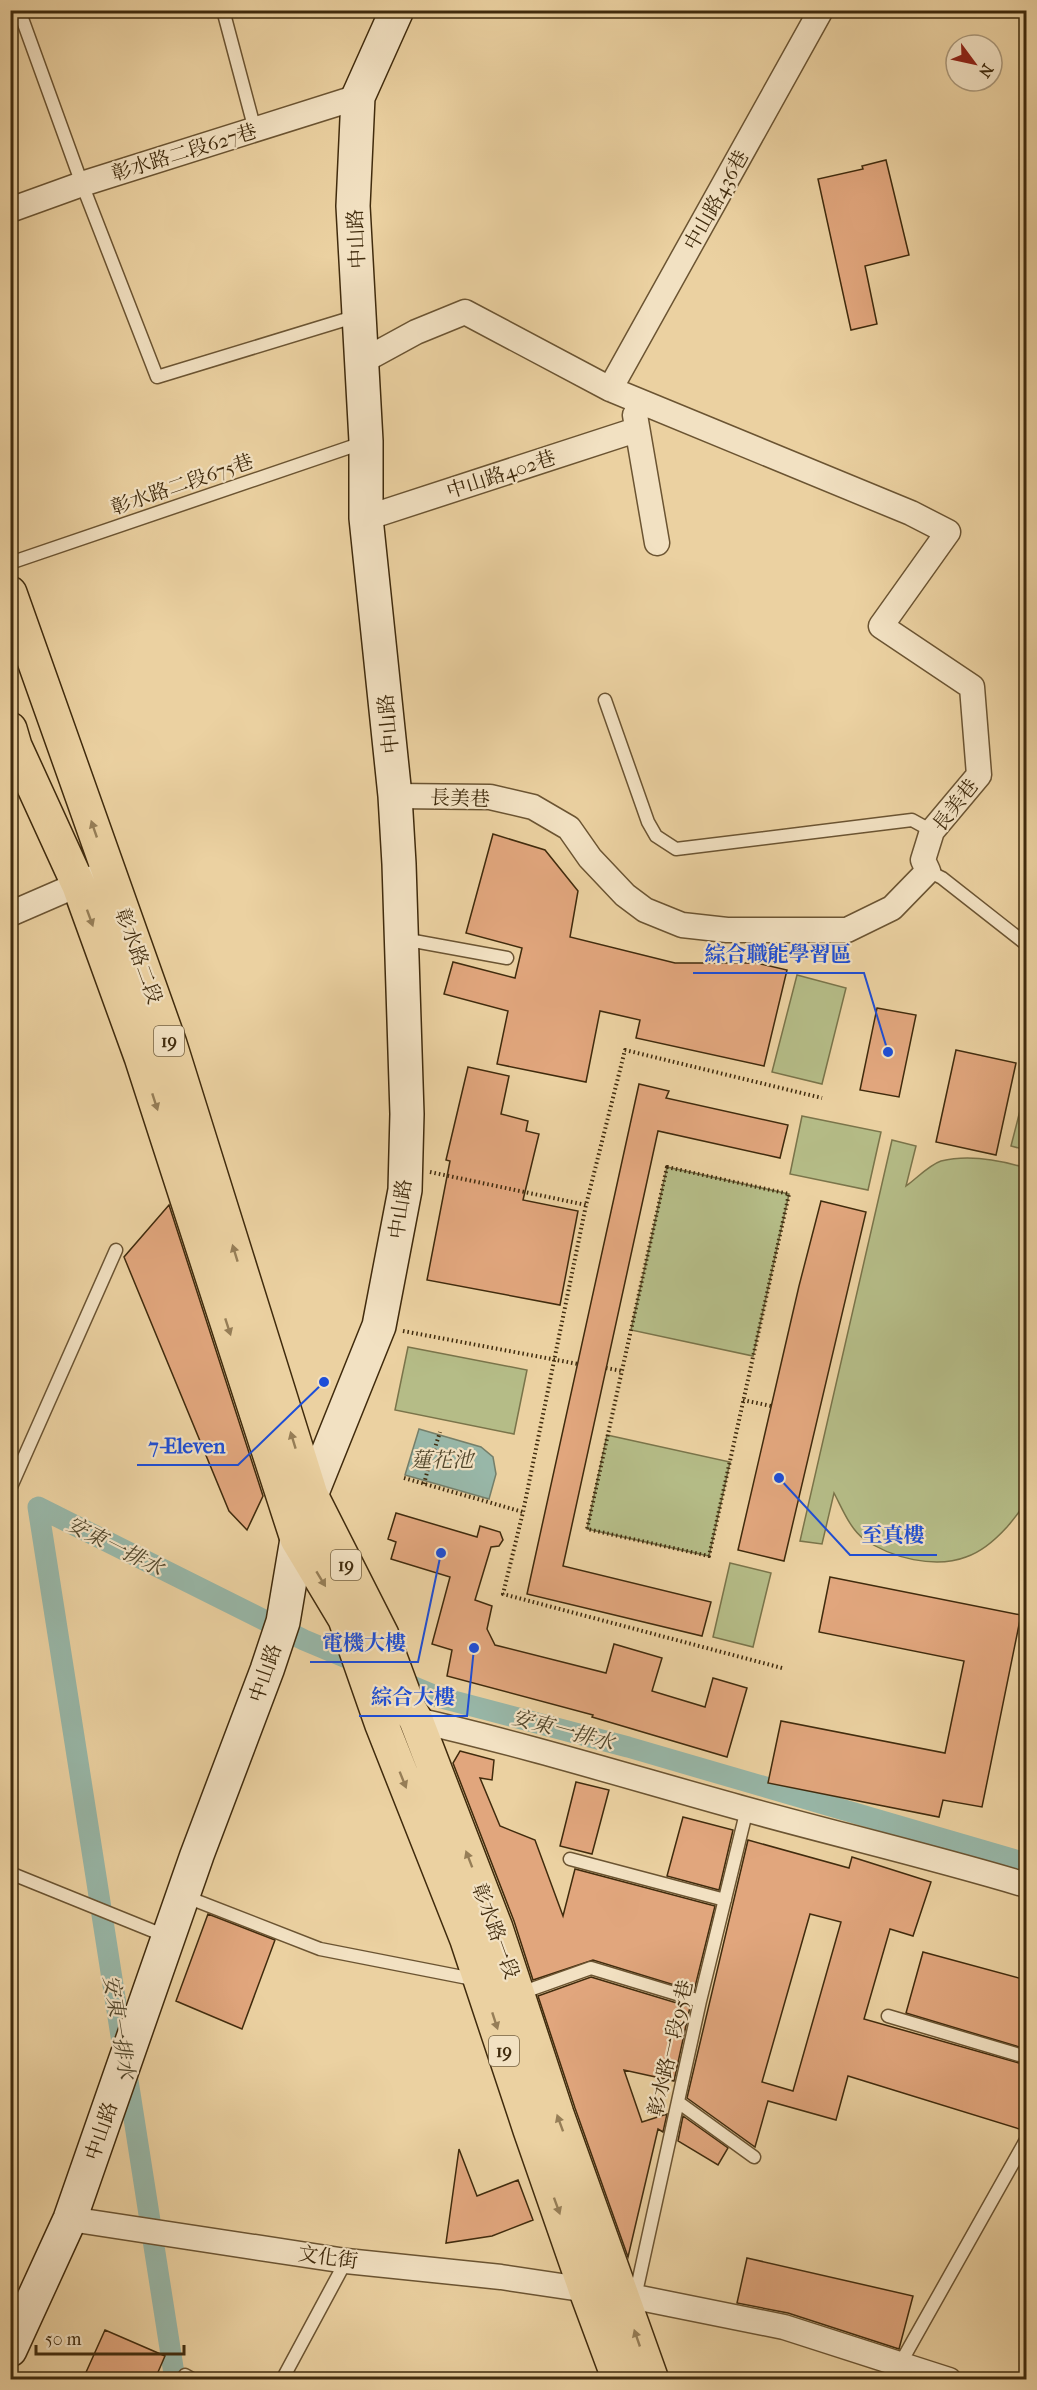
<svg xmlns="http://www.w3.org/2000/svg" width="1037" height="2390" viewBox="0 0 1037 2390" font-family="'IM FELL French Canon','Noto Serif TC',serif">
  <style>
    .green { fill: #b5bc87; stroke: #7a744a; stroke-width: 1.5 }
    .water { fill: #98b7a8; stroke: #757f6a; stroke-width: 1.5 }
    .lines { fill: none; stroke-linecap: round; stroke-linejoin: round }
    .canal { stroke: #98b7a8; stroke-width: 21 }
    .building { fill: #e1a67d; stroke: #402b0d; stroke-width: 1.5; fill-rule: evenodd }
    .lane-casing { stroke: #6b5432; stroke-width: 15 }
    .street-casing { stroke: #6b5432; stroke-width: 27 }
    .secondary-casing { stroke: #402b0d; stroke-width: 36 }
    .primary-casing { stroke: #402b0d; stroke-width: 36 }
    .path { stroke: #402b0d; stroke-width: 4; stroke-dasharray: 1.5 3; stroke-linecap: butt }
    .lane { stroke: #f2e1c2; stroke-width: 12 }
    .street { stroke: #f2e1c2; stroke-width: 24 }
    .secondary { stroke: #f2e1c2; stroke-width: 33 }
    .primary { stroke: #ebd1a1; stroke-width: 33 }
    .oneway { fill: #967e57 }
    .labels { text-anchor: middle; stroke-width: 4.5; stroke-linejoin: round; paint-order: stroke }
    .shield { fill: #f2e1c2; stroke: #756243; stroke-width: 1.5 }
    .shield-label { font-size: 18px; font-weight: bold; fill: #402b0d }
    .street-label { font-size: 20px; fill: #402b0d; stroke: #f2e1c2 }
    .water-label { font-size: 21px; font-style: italic; fill: #52472c; stroke: #f2e1c2 }
    .leader { fill: none; stroke: #1d4ed8; stroke-width: 2 }
    .callout-dot { fill: #1d4ed8; stroke: #f2e1c2; stroke-width: 2 }
    .callout-label { font-size: 21px; text-anchor: middle; font-weight: bold; fill: #1d4ed8; stroke: #f2e1c2; stroke-width: 4.5; stroke-linejoin: round; paint-order: stroke }
  </style>
  <rect width="100%" height="100%" fill="#ebd1a1"/>
  <filter id="stains"><feTurbulence type="fractalNoise" baseFrequency=".00333" numOctaves="4"/><feColorMatrix values="0 0 0 0 .2 0 0 0 0 .09 0 0 0 0 .02 0 0 0 .5 -.17"/></filter>
  <radialGradient id="worn" r=".72"><stop offset=".6" stop-color="#630" stop-opacity="0"/><stop offset="1" stop-color="#630" stop-opacity=".3"/></radialGradient>
  <path class="green" d="M797 975 846 988 822 1084 772 1072Z
    M1026 1087V1150L1011 1146Z
    M802 1116 881 1132 868 1190 790 1174Z
    M892 1140 916 1146 906 1186C916 1179 929 1165 941 1161 969 1154 1000 1160 1026 1168V1496C1023 1509 1016 1516 1007 1527 997 1538 981 1552 966 1557 935 1569 891 1558 864 1539 850 1529 842 1508 834 1493L822 1544 800 1541Z
    M667 1167 789 1194 753 1356 631 1330Z
    M408 1347 527 1370 514 1434 395 1410Z
    M607 1435 730 1462 709 1556 587 1529Z
    M730 1563 771 1573 753 1647 713 1637Z"/>
  <path class="water" d="M419 1429 481 1447 493 1457 496 1474 489 1499 405 1475Z"/>
  <g class="lines">
    <path class="canal" d="M395 1679 438 1697 628 1747 1026 1863
      M175 2380 38 1507 304 1640 366 1666"/>
  </g>
  <path class="building" d="M886 160 909 255 865 266 877 324 851 330 818 179 863 169 862 166Z
    M493 834 545 850 578 891 570 937 675 963H756L787 970 764 1066 636 1038 640 1020 600 1011 586 1082 497 1064 508 1011 444 994 453 962 515 978 522 948 466 933Z
    M877 1008 916 1015 899 1097 860 1090Z
    M956 1050 1016 1063 996 1155 936 1142Z
    M468 1067 509 1076 501 1114 528 1121 526 1131 539 1134 523 1200 578 1211 560 1305 427 1280 450 1161 446 1160Z
    M639 1084 669 1091 666 1098 788 1125 780 1158 658 1131 563 1566 711 1602 702 1636 527 1594Z
    M821 1201 866 1212 784 1561 738 1550 799 1286Z
    M169 1205 263 1496 247 1530 229 1511 124 1257Z
    M396 1513 477 1537 480 1526 500 1532 503 1540 499 1546 491 1547 475 1600 492 1606 487 1629 495 1645 606 1673 614 1644 662 1658 652 1691 705 1707 713 1678 747 1688 727 1757 592 1717 593 1715 447 1676 452 1650 432 1644 450 1577 391 1559 396 1542 388 1539Z
    M830 1577 1021 1615 982 1807 943 1800 939 1817 768 1783 781 1721 945 1753 964 1661 819 1632Z
    M460 1751 494 1760 492 1780 480 1778 500 1826 535 1840 563 1916 575 1869 715 1906 694 1991 593 1960 533 1980 514 1921 453 1763Z
    M576 1782 609 1790 592 1854 560 1846Z
    M683 1817 733 1830 719 1890 667 1876Z
    M748 1840 849 1868 852 1857 931 1882 913 1936 890 1929 864 2019 1026 2065V2131L848 2076 836 2120 768 2101 755 2147 687 2098ZM810 1914 841 1922 793 2091 762 2082Z
    M208 1914 275 1940 242 2029 176 2001Z
    M923 1952 1026 1980V2049L906 2013Z
    M591 1977 690 2007 674 2081 624 2070 642 2122 667 2114 663 2132 658 2129 628 2257 575 2108 538 1996Z
    M683 2116 728 2148 718 2165 678 2141Z
    M459 2149 477 2196 518 2180 533 2220 492 2236 446 2243Z
    M747 2258 913 2296 899 2349 788 2313 737 2303Z
    M105 2330 165 2356 155 2379H83Z"/>
  <g class="lines">
    <g class="lane-casing">
      <path id="lane" d="M19 10 82 184 157 377 357 316
        M223 10 255 130
        M10 563 365 442
        M605 700 648 822 656 836 676 849 912 820 932 831
        M928 871 942 878 1026 944
        M403 939 507 958
        M10 1489 116 1250
        M570 1859 725 1900
        M10 1873 168 1937
        M184 1896 320 1949 478 1980
        M518 1994 591 1968 700 2001
        M888 2016 1026 2057
        M678 2102 754 2157
        M635 2297 700 2001 747 1809
        M900 2364 1026 2140
        M182 2380 185 2375 194 2380
        M282 2380 346 2261"/>
    </g>
    <g class="street-casing">
      <path id="street" d="M10 210 82 184 358 97
        M361 362 416 332 465 312 610 389 911 513 948 532 881 626 972 687 979 775 932 831 923 860 928 871 892 908 847 930H727L682 925 645 910 625 895 590 858 569 828 533 807 490 797 395 796
        M610 389 821 10
        M635 415 657 543
        M366 518 636 430
        M10 914 93 878
        M416 1720C527 1745 636 1779 745 1809 839 1835 933 1857 1026 1885
        M70 2219 346 2261 501 2277 635 2297 784 2327 949 2380"/>
    </g>
    <g class="secondary-casing">
      <path id="secondary" d="M10 2350 70 2219 197 1855 267 1670 283 1622 297 1539 311 1495 379 1326 405 1190 407 1114 399 864 395 796 366 518V441L353 206 358 97 397 10"/>
    </g>
    <g class="primary-casing">
      <path id="primary" d="M10 593 170 1044 311 1495 382 1635 409 1708 416 1720 496 1928 557 2114 652 2380
        M10 729 15 746 79 886 141 1057 297 1539 345 1619 382 1725 467 1940 530 2130 586 2291 619 2380"/>
    </g>
    <path class="path" d="M667 1167 789 1194 709 1556 587 1529Z
      M430 1172 586 1205
      M403 1331 578 1364
      M606 1368 622 1371
      M743 1400 771 1406
      M433 1454 440 1432
      M404 1478 523 1512
      M424 1484 429 1465
      M782 1668 503 1594 523 1512 586 1205 625 1050 822 1098"/>
    <use href="#lane" class="lane"/>
    <use href="#street" class="street"/>
    <use href="#secondary" class="secondary"/>
    <use href="#primary" class="primary"/>
  </g>
  <defs><path id="oneway-solid" d="M-6-.8H1V-3.2L6.5 0L1 3.2V.8H-6Z" transform="scale(1.5)"/></defs>
  <g class="oneway">
    <use href="#oneway-solid" transform="translate(94 829) rotate(-109)"/>
    <use href="#oneway-solid" transform="translate(90 918) rotate(70)"/>
    <use href="#oneway-solid" transform="translate(155 1102) rotate(72)"/>
    <use href="#oneway-solid" transform="translate(235 1253) rotate(-107)"/>
    <use href="#oneway-solid" transform="translate(228 1327) rotate(72)"/>
    <use href="#oneway-solid" transform="translate(293 1440) rotate(-107)"/>
    <use href="#oneway-solid" transform="translate(321 1579) rotate(59)"/>
    <use href="#oneway-solid" transform="translate(403 1780) rotate(68)"/>
    <use href="#oneway-solid" transform="translate(469 1859) rotate(-111)"/>
    <use href="#oneway-solid" transform="translate(495 2021) rotate(72)"/>
    <use href="#oneway-solid" transform="translate(560 2123) rotate(-110)"/>
    <use href="#oneway-solid" transform="translate(557 2206) rotate(70)"/>
    <use href="#oneway-solid" transform="translate(637 2338) rotate(-109)"/>
  </g>
  <g class="labels">
    <g class="shield">
      <rect x="154" y="1026" width="30" height="30" rx="4.5"/>
      <rect x="331" y="1550" width="30" height="30" rx="4.5"/>
      <rect x="489" y="2036" width="30" height="30" rx="4.5"/>
    </g>
    <g class="shield-label">
      <text x="169" y="1047">19</text>
      <text x="346" y="1571">19</text>
      <text x="504" y="2057">19</text>
    </g>
    <g class="street-label">
      <text transform="translate(184 152) rotate(-17)" y="7">彰水路二段627巷</text>
      <text transform="translate(716 200) rotate(-61)" y="7">中山路436巷</text>
      <text transform="translate(356 239) rotate(-93)" y="7">中山路</text>
      <text transform="translate(501 474) rotate(-18)" y="7">中山路402巷</text>
      <text transform="translate(182 484) rotate(-19)" y="7">彰水路二段675巷</text>
      <text transform="translate(388 724) rotate(-96)" y="7">中山路</text>
      <text transform="translate(460 798) rotate(2)" y="7">長美巷</text>
      <text transform="translate(955 805) rotate(-52)" y="7">長美巷</text>
      <text transform="translate(139 956) rotate(70)" y="7">彰水路二段</text>
      <text transform="translate(400 1209) rotate(-82)" y="7">中山路</text>
      <text transform="translate(265 1673) rotate(-71)" y="7">中山路</text>
      <text transform="translate(496 1931) rotate(70)" y="7">彰水路一段</text>
      <text transform="translate(670 2048) rotate(-77)" y="7">彰水路一段95巷</text>
      <text transform="translate(101 2131) rotate(-71)" y="7">中山路</text>
      <text transform="translate(328 2257) rotate(8)" y="7">文化街</text>
    </g>
    <g class="water-label">
      <text x="442" y="1467">蓮花池</text>
      <text transform="translate(115 1546) rotate(27)" y="7">安東一排水</text>
      <text transform="translate(563 1730) rotate(15)" y="7">安東一排水</text>
      <text transform="translate(119 2027) rotate(81)" y="7">安東一排水</text>
    </g>
  </g>
  <path class="leader" d="M888 1052L864 973H693M324 1382L238 1465H137M779 1478L850 1555H937M441 1553L418 1662H310M474 1648L467 1716H359"/>
  <g class="callout-dot">
    <circle cx="888" cy="1052" r="6"/>
    <circle cx="324" cy="1382" r="6"/>
    <circle cx="779" cy="1478" r="6"/>
    <circle cx="441" cy="1553" r="6"/>
    <circle cx="474" cy="1648" r="6"/>
  </g>
  <g class="callout-label">
    <text x="778" y="961">綜合職能學習區</text>
    <text x="187" y="1453">7-Eleven</text>
    <text x="893" y="1542">至真樓</text>
    <text x="364" y="1650">電機大樓</text>
    <text x="413" y="1704">綜合大樓</text>
  </g>
  <rect width="1037" height="2390" fill="none" stroke="#ebd1a1" stroke-width="36"/>
  <rect x="12" y="12" width="1013" height="2366" fill="none" stroke="#402b0d" stroke-width="3"/>
  <rect x="18" y="18" width="1001" height="2354" fill="none" stroke="#402b0d" stroke-width="1.5"/>
  <g transform="translate(974 63) rotate(123)"><circle r="28" fill="#f2e1c2" stroke="#ab987a" stroke-width="1.5"/>
  <path d="M0-4.5L10 22L0 15L-10 22Z" fill="#8f2418"/>
  <text y="-9" font-size="16" font-weight="bold" text-anchor="middle" fill="#402b0d">N</text>
  </g>
  <path d="M36 2345v9h148v-9" fill="none" stroke="#402b0d" stroke-width="3"/>
  <text x="45" y="2345" font-size="18" fill="#402b0d" stroke="#f2e1c2" stroke-width="4.5" paint-order="stroke">50 m</text>
  <rect width="100%" height="100%" filter="url(#stains)"/>
  <rect width="100%" height="100%" fill="url(#worn)"/>
</svg>
